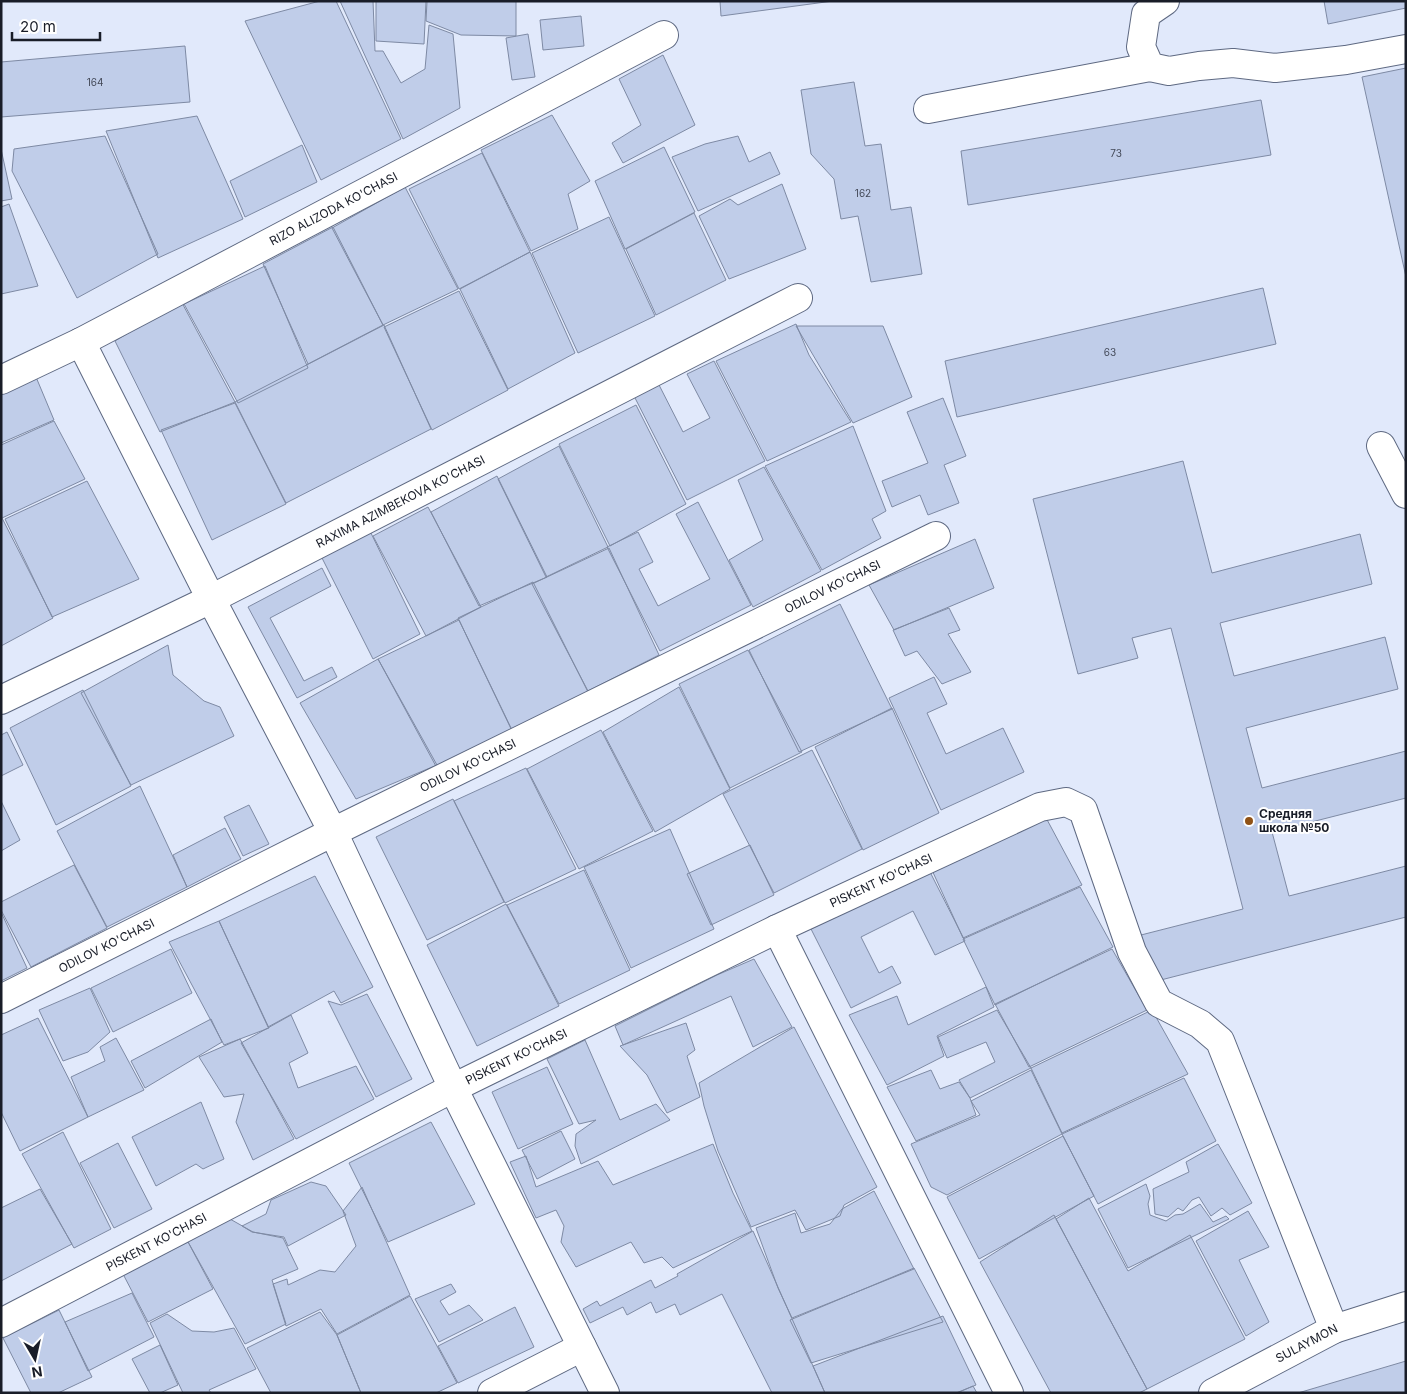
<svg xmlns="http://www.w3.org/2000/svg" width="1407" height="1394" viewBox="0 0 1407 1394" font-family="Inter,sans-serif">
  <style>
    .building { fill: #c0cde9; stroke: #7e8aa4 }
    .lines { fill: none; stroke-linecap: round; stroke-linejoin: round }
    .minor-casing { stroke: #5e6982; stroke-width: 30 }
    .minor { stroke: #fff; stroke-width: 28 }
    .poi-dot { fill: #905216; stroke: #fff; stroke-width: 2 }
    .labels { text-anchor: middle; stroke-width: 4; stroke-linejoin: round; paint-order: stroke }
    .number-label { font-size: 10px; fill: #434958 }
    .street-label { font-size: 12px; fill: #191d28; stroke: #fff }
    .poi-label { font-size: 12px; font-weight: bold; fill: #191d28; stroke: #fff; text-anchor: start }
  </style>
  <rect width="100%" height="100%" fill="#e1e9fb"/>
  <path class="building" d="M320 1H336L401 139 321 180 245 21Z
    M340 1H373L375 51H383L401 83 425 69 429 25 453 34 460 108 403 139Z
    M376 1H426L424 44 376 41Z
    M427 1H516V36L461 35 426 21Z
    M720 1H833L721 16Z
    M1324 1H1406V8L1328 24Z
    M581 16 584 46 543 50 540 20Z
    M528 34 535 77 512 80 506 38Z
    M185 46 190 102 1 117V62Z
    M663 55 695 125 623 163 612 143 641 125 619 79Z
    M1406 68V277L1362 77Z
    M854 82 865 146 881 144 891 210 911 207 922 274 871 282 858 216 841 219 834 179 811 154 801 90Z
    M1261 100 1271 155 968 205 961 151Z
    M552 115 590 181 568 194 578 229 531 251 481 150Z
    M197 116 243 219 158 258 106 131Z
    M105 136 158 254 77 298 12 171 14 149Z
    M738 136 749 162 770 152 780 174 698 211 672 157 705 144Z
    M302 145 317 182 245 217 230 181Z
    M664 147 695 212 625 249 595 181Z
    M1 149 12 199 1 201Z
    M482 153 530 252 459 289 409 189Z
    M782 184 806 249 729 279 699 216 730 199 738 205Z
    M405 187 458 289 383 325 332 228Z
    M9 204 38 286 1 294V207Z
    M694 213 726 280 656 315 626 249Z
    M609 217 655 316 578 353 532 253Z
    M333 227 383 325 308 364 263 264Z
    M530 252 575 353 508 389 460 289Z
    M265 266 308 368 238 403 184 304Z
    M1263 288 1276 344 957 417 945 361Z
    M459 291 508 390 432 430 384 327Z
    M181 301 235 402 160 432 115 341Z
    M796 324 809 355 851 422 767 461 716 361Z
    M384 325 431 429 286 503 235 402Z
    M796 326H883L912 397 853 423Z
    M714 361 765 461 687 500 633 394 657 381 683 432 710 418 687 374Z
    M36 377 54 420 1 443V394Z
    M943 398 966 456 944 465 959 503 928 515 920 495 892 507 882 481 928 463 907 412Z
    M235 403 286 504 212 540 161 430Z
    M636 405 686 504 610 546 559 444Z
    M54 421 85 479 2 518 1 445Z
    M853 426 886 511 872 519 881 538 822 570 765 466Z
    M559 446 608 547 546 577 498 479Z
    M1183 461 1212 573 1360 534 1372 584 1220 623 1234 676 1385 637 1398 689 1246 728 1262 788 1406 751V798L1272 832 1289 896 1406 866V917L1153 982 1141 935 1243 909 1171 628 1132 638 1138 658 1078 674 1033 499Z
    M764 467 821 571 753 607 729 560 763 540 738 480Z
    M497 476 547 577 479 606 431 512Z
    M87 481 139 579 52 617 5 519Z
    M698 502 751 605 660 651 607 547 638 532 653 562 639 569 658 606 710 579 676 514Z
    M428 507 481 607 426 636 373 536Z
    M1 516 53 618 1 646Z
    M369 529 420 634 373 659 321 556Z
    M975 539 994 588 894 630 869 585Z
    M609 548 659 655 588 691 532 584Z
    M322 568 331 586 270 618 304 681 332 667 337 677 297 698 248 607Z
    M533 582 588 692 513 732 458 618Z
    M840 604 892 709 799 752 749 650Z
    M949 608 960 630 948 634 971 672 942 684 917 651 905 656 893 630Z
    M459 620 513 733 438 770 378 659Z
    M168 645 173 675 204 701 220 707 234 736 131 785 81 693Z
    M748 650 802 752 730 788 679 684Z
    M378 659 437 765 356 799 300 703Z
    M934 677 947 704 927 713 946 754 1003 728 1024 772 941 810 889 698Z
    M679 687 730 789 655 832 603 732Z
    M83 690 131 786 56 825 10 728Z
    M892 708 939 813 863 850 815 747Z
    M601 730 653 831 579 869 527 769Z
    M7 732 23 765 1 776V735Z
    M812 750 862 849 774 893 723 794Z
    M526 768 576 869 505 903 454 801Z
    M140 786 187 887 107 927 57 831Z
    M453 799 504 902 427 940 376 837Z
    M1 801 20 840 1 851Z
    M249 805 269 844 243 856 224 817Z
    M1044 814 1082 885 963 938 931 868Z
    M225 828 241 859 187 887 173 855Z
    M670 829 714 929 631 968 584 867Z
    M750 845 774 895 711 925 687 874Z
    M74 865 107 928 31 967 1 910V902Z
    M584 870 630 970 559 1004 507 905Z
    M929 870 965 941 935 955 913 911 861 937 879 973 892 966 901 983 851 1008 811 929Z
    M315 876 373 987 341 1003 334 991 268 1027 219 921Z
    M1080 887 1113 947 995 1005 963 939Z
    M506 904 559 1006 477 1046 427 945Z
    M1 912 27 968 1 981Z
    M219 921 269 1028 224 1045 169 942Z
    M171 949 192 993 113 1032 91 988Z
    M1112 949 1147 1010 1029 1067 995 1004Z
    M754 959 792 1027 753 1047 731 996 623 1045 615 1026 717 975Z
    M986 987 994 1007 937 1036 944 1056 887 1085 849 1015 897 996 908 1025Z
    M90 988 110 1032 88 1052 63 1061 39 1010Z
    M367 994 412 1079 376 1097 328 1001 341 1005Z
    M997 1010 1031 1068 970 1098 959 1080 995 1062 986 1042 947 1058 938 1037Z
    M1152 1010 1188 1074 1062 1133 1031 1068Z
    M291 1015 308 1053 289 1063 298 1088 356 1066 374 1099 296 1139 241 1043Z
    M38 1018 88 1117 20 1151 1 1112V1035Z
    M211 1019 222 1042 145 1088 131 1061Z
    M686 1023 695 1050 687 1056 700 1097 667 1113 647 1075 620 1046Z
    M794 1027 877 1187 844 1205 840 1216 806 1230 795 1210 751 1227 718 1151 704 1106 699 1083Z
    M116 1038 144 1090 88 1117 71 1077 105 1061 100 1047Z
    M240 1039 294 1139 253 1160 236 1122 244 1094 224 1097 199 1057Z
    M585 1040 620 1120 656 1104 670 1120 581 1164 575 1146 576 1134 596 1120 579 1124 547 1059Z
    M547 1067 573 1124 518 1149 492 1092Z
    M931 1070 940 1089 959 1082 970 1098 976 1115 916 1141 887 1087Z
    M1031 1070 1062 1134 947 1195 931 1187 911 1144 980 1115 971 1101Z
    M1184 1078 1216 1141 1098 1204 1062 1134Z
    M201 1102 224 1159 203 1169 196 1164 156 1186 132 1137Z
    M431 1122 475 1204 388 1242 349 1163Z
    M561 1131 575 1159 537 1179 522 1150Z
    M63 1132 111 1229 74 1248 22 1154Z
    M1063 1136 1094 1196 979 1259 947 1197Z
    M118 1143 152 1209 114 1228 80 1163Z
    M713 1144 733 1193 752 1231 673 1268 662 1257 644 1263 631 1242 576 1267 561 1242 564 1226 556 1210 536 1218 510 1162 526 1156 536 1187 598 1161 613 1185Z
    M1218 1144 1252 1203 1230 1215 1222 1208 1211 1216 1199 1197 1192 1200 1183 1211 1178 1208 1168 1217 1155 1214 1153 1189 1189 1172 1186 1162Z
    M311 1182 326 1186 346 1215 288 1246 284 1237 252 1232 242 1226 266 1214 271 1200Z
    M1146 1184 1150 1196 1148 1204 1150 1215 1166 1221 1175 1215 1183 1214 1200 1204 1213 1222 1226 1216 1229 1219 1128 1268 1098 1209Z
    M362 1187 410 1295 337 1334 321 1309 286 1326 273 1284 287 1279 288 1285 320 1270 335 1272 356 1246 343 1211Z
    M40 1189 72 1244 1 1281V1208Z
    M874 1191 914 1269 792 1318 778 1288 756 1228 795 1213 801 1233 830 1224 842 1209Z
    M1089 1198 1128 1271 1190 1235 1245 1339 1147 1389 1056 1219Z
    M1248 1211 1269 1247 1239 1260 1269 1322 1246 1336 1196 1241Z
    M1054 1215 1147 1389 1139 1393H1051L980 1262Z
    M230 1219 253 1232 283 1238 298 1269 272 1280 286 1324 245 1344 187 1240Z
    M753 1231 825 1393H772L722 1294 680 1315 675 1304 656 1313 651 1302 627 1315 623 1307 590 1323 583 1309 597 1301 600 1306 651 1280 655 1288 678 1276 677 1274Z
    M188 1242 213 1289 148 1322 123 1274Z
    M914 1268 943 1322 811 1363 790 1320Z
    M451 1284 456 1292 440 1301 449 1315 469 1305 483 1320 439 1342 415 1299Z
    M132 1293 154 1337 88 1371 65 1322Z
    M410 1296 457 1383 436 1393H361L337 1335Z
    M515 1307 534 1347 458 1383 438 1346Z
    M59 1310 92 1377 58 1393H31L3 1338Z
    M320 1312 337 1335 361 1393H271L247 1348Z
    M167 1314 192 1331 214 1332 234 1328 256 1369 209 1390 211 1393H183L150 1323Z
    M943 1316 976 1385 956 1393H825L813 1366Z
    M160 1345 178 1385 160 1393H150L132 1359Z
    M1406 1361V1393H1298Z
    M973 1386 977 1393H957Z"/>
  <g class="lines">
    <g class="minor-casing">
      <g id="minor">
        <path d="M1165 1 1146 14 1141 47 1150 67 1169 71 1199 66 1233 63 1275 68 1346 60 1406 49"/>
        <path d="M928 109 1150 67"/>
        <path d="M81 342 211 599 333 832 453 1088 605 1393"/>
        <path id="s1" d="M1 380 81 342 664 35"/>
        <path d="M1381 446 1406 494"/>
        <path id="s2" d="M1 700 211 599 798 298"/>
        <path d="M777 929 1009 1393"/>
        <path id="s3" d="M1 999 333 832 936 536"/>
        <path id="s4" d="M1 1323 453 1088 777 929 1040 807 1066 802 1083 810 1132 952 1159 1003 1200 1024 1220 1041 1334 1329"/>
        <path d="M492 1393 582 1347"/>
        <path id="s5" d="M1213 1393 1334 1329 1406 1306"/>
      </g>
    </g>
    <use href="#minor" class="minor"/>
  </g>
  <circle class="poi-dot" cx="1249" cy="821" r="5"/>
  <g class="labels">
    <g class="number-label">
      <text x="95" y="86">164</text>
      <text x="1116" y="157">73</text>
      <text x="863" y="197">162</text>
      <text x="1110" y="356">63</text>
    </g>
    <g class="street-label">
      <text dy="4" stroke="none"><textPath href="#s1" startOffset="374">RIZO ALIZODA KO'CHASI</textPath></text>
      <text dy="4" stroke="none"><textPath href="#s2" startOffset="446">RAXIMA AZIMBEKOVA KO'CHASI</textPath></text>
      <text dy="4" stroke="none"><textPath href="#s3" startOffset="928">ODILOV KO'CHASI</textPath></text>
      <text dy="4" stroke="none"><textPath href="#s3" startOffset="522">ODILOV KO'CHASI</textPath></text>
      <text dy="4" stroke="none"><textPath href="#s4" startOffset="985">PISKENT KO'CHASI</textPath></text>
      <text dy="4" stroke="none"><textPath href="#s3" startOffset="118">ODILOV KO'CHASI</textPath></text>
      <text dy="4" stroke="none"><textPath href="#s4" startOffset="580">PISKENT KO'CHASI</textPath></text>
      <text dy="4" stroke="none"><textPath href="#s4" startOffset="175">PISKENT KO'CHASI</textPath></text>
      <text dy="4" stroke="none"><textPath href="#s5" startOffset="106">SULAYMON</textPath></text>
    </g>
    <g class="poi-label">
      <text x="1259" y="818">Средняя<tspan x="1259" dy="14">школа №50</tspan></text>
    </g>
  </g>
  <rect width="1407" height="1394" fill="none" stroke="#191d28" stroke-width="5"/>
  <g transform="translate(35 1359) rotate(171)" stroke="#ffffff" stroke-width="4" paint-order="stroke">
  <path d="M0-4L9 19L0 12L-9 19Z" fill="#191d28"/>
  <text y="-8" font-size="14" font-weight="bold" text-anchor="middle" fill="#191d28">N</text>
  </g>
  <path d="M12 32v8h88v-8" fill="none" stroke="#191d28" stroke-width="2.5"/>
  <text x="20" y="32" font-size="15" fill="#191d28" stroke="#ffffff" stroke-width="4" paint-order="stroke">20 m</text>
</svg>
